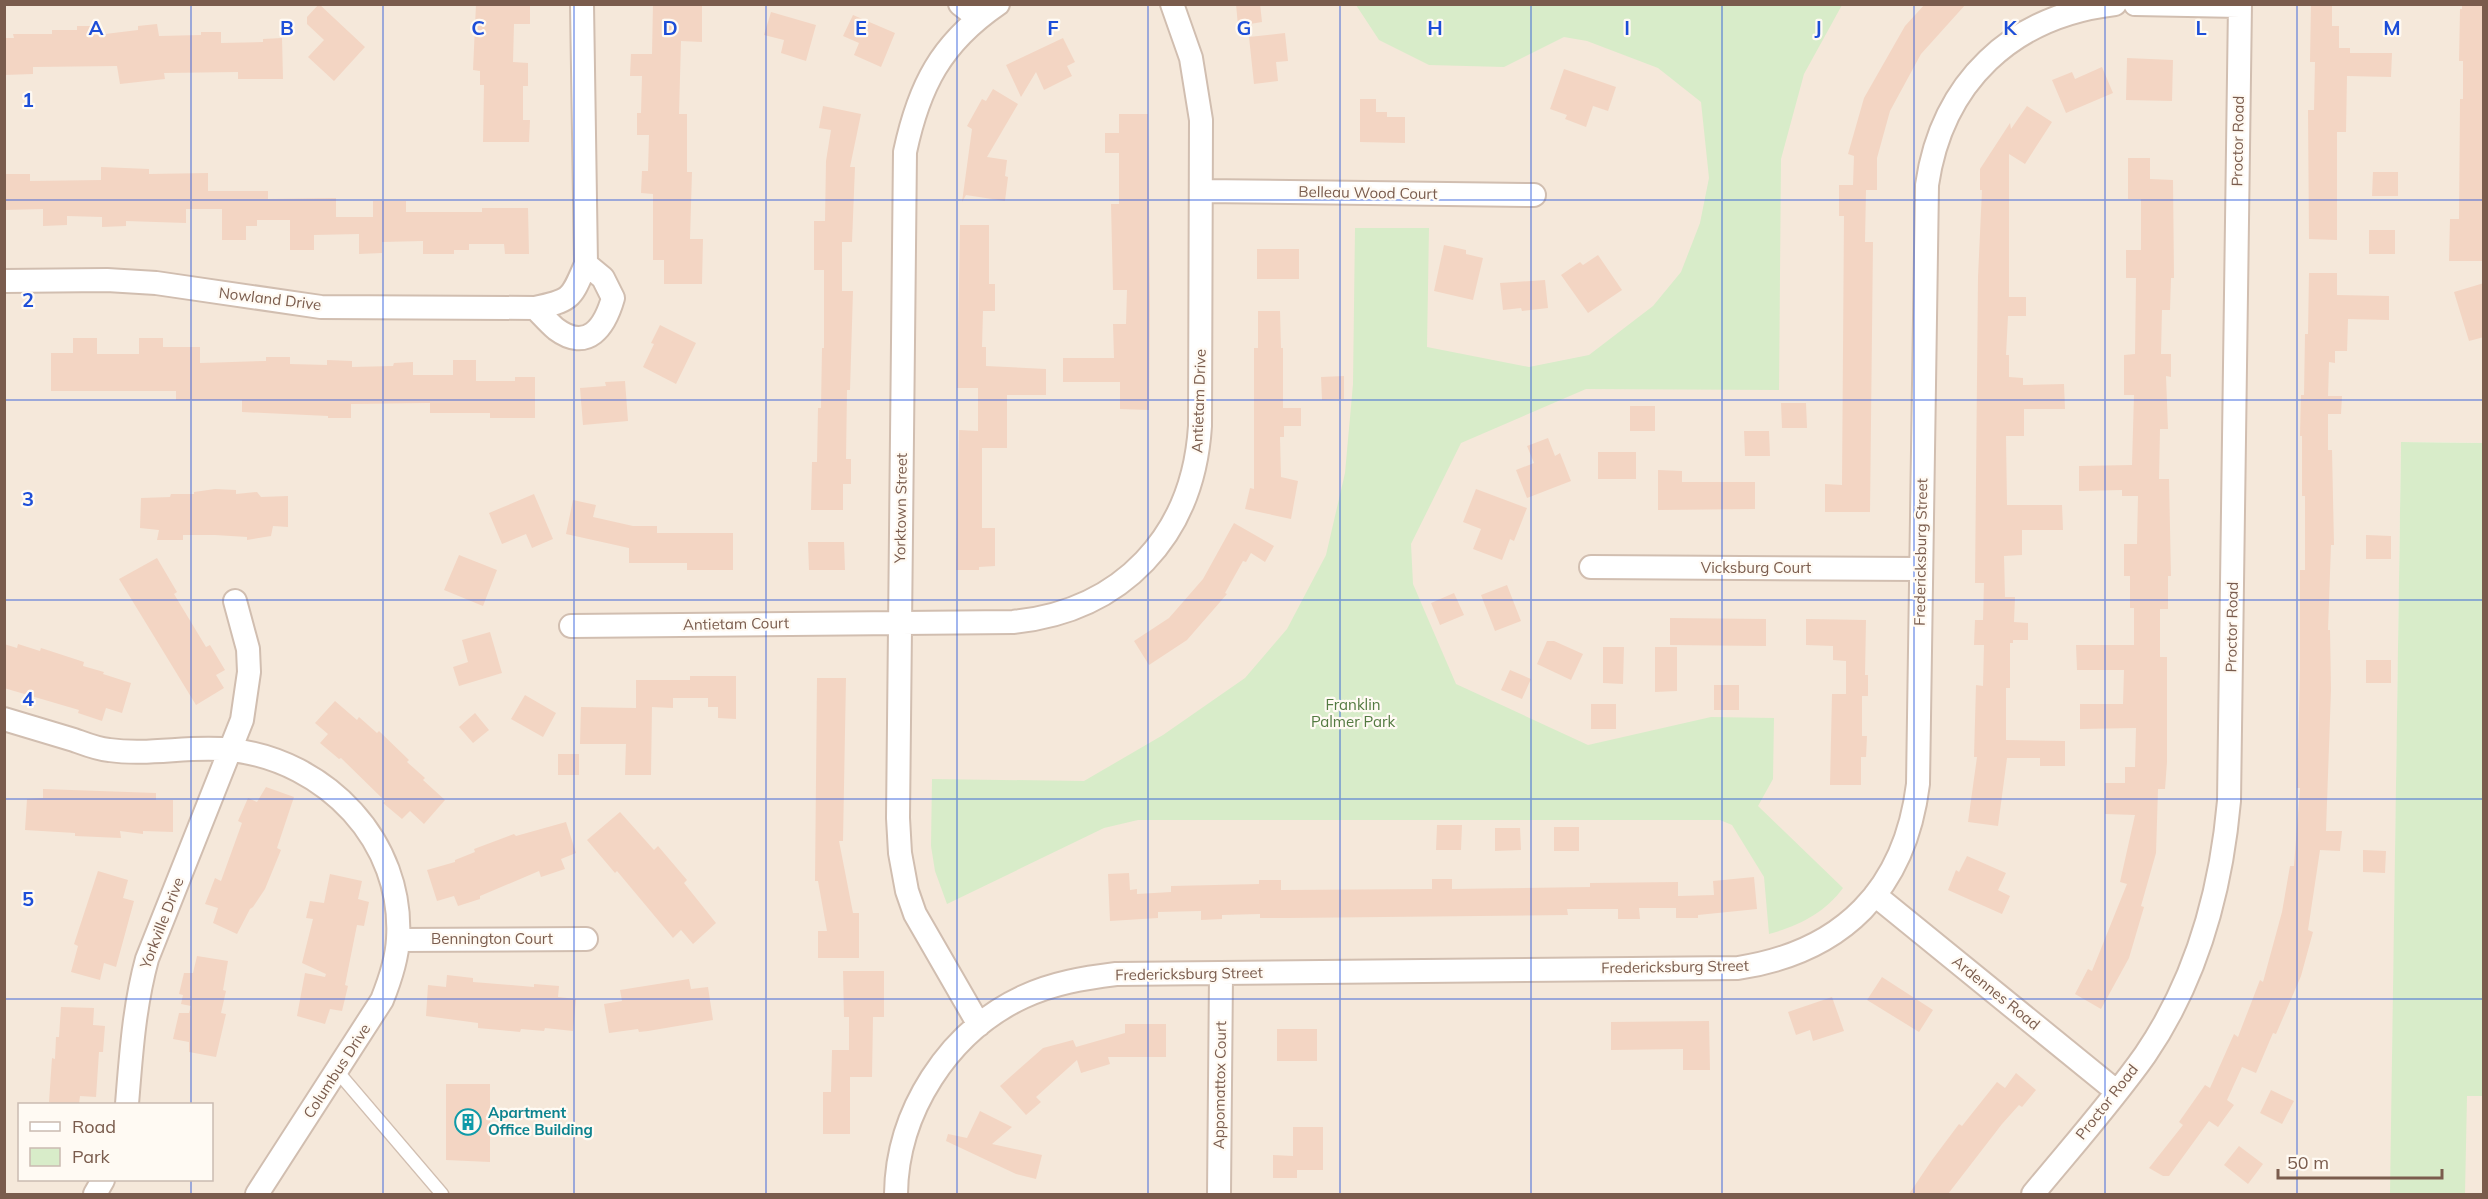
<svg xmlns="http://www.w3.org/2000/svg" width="2488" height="1199" viewBox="0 0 2488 1199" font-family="Mulish,sans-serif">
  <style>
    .residential { fill: #f5e8da; fill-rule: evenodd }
    .green { fill: #d8ecc9 }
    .building { fill: #f3d5c3 }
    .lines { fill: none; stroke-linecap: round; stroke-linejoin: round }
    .service-casing { stroke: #d1beb0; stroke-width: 15 }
    .minor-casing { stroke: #d1beb0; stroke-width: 26 }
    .service { stroke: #fff; stroke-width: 12 }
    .minor { stroke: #fff; stroke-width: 22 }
    .grid { fill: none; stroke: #1d4ed8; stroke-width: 1.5; stroke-opacity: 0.55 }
    .labels { text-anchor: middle; stroke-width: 4.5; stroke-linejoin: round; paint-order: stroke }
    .street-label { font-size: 15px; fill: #7a5c4d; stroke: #fffaf3 }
    .park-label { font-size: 15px; fill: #537a41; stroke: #fffaf3 }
    .culture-label { font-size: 15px; font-weight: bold; fill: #0d838f; stroke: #fffaf3; text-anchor: start }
    .grid-label { font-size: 20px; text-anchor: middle; font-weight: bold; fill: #1d4ed8; stroke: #fffaf3; stroke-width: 4.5; stroke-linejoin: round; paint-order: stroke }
  </style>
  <rect width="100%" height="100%" fill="#fdf6ec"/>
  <path class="residential" d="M4 5H2483V443L2401 442 2392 1094 2483 1096V1194H5ZM20 1104H212V1180H20Z"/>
  <path class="green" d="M1356 5H1842L1804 74 1781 159 1779 390 1586 389 1461 443 1411 544 1413 584 1456 684 1588 745 1711 717 1774 718 1773 779 1758 806 1843 888C1825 913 1798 926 1769 934L1764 877 1732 825 1720 820H1138L1104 828 947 904 935 871 931 846 932 779 1084 781 1163 735 1245 678 1287 629 1326 555 1345 473 1353 384 1355 228H1429L1427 347 1529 367 1589 355 1653 306 1681 272 1700 223 1709 178 1701 102 1658 68 1587 41 1564 37 1504 67 1429 65 1379 40Z
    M2401 442 2483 443 2484 1096H2467L2465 1194H2390Z"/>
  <path class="building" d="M319 4 365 47 334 81 308 57 324 40 307 24V17Z
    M476 4H530V24H514L513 62 528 63V86H523V120H530L529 142H483L484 85H480V71L473 70Z
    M653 4H702V42L681 41 679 114H687V172H692L690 239H703L702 284H664V260H653V194L641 193 642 171H648L649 135H637V113H641L642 76H630L631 54H652Z
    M1236 4H1260L1262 22 1238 26Z
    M1925 4H1966L1921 54 1890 111 1877 158V190H1866L1865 242H1873L1870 512H1825V484L1842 485 1844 216H1839V185H1853L1854 156 1848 154 1864 98 1905 26Z
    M2311 4H2332V26H2339V48H2350V53H2392L2391 77 2347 76 2346 132H2337V240L2309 239 2308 110H2314L2315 62H2310Z
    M2462 4H2484V261H2449L2450 219H2459L2460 99H2463V61H2459L2460 9H2462Z
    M771 12 816 25 806 61 781 53 784 40 764 35Z
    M853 15 895 33 881 67 854 55 859 43 843 36Z
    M157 24 159 36 201 35V32H221V43L263 42V39L282 38 283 79H238V72L164 73 165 79 120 84 117 66 33 67V74L4 75V38H14L13 34H52V30H77V26H96L97 35 138 30V26Z
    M1285 33 1288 61 1276 62 1278 81 1254 84 1249 37Z
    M1063 38 1075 62 1067 66 1072 76 1044 90 1036 72 1021 97 1006 65Z
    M2127 58 2173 60 2172 101 2126 100Z
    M2102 67 2113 93 2066 113 2052 80 2072 72 2075 79Z
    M1564 69 1616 87 1608 111 1593 106 1586 127 1565 119 1567 115 1550 109Z
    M993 89 1018 104 987 157 1007 160 1005 176 1008 177 1005 201 966 195 962 202 972 129 967 126 982 99 986 101Z
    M1360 99H1376V112H1387V117H1405V143L1360 142Z
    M823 106 861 114 850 167H855L852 242H842V291H853L850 390H847L846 459H851V484H843V510H811L812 462H817L818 408H821L822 348H824V270H814V221H825L826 161 831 130 819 128Z
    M2027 106 2052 122 2025 164 2009 154V297H2026V316H2008L2006 355H2009V377L2023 378V385L2064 384 2065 409H2024V436H2006L2007 505H2062L2063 530H2022V555L2004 556 2005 597H2015L2014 622 2028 623V640H2013V643H2010V688H2006V740L2065 741V766H2040V758H2007L1998 826 1968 822 1977 757H1974L1976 685 1983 686 1984 645H1974L1975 620H1983L1984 583H1975L1978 277 1982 190H1980V169L2010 123 2011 129Z
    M1119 114H1148L1150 305 1149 410 1120 409V382H1063V358H1114L1113 324H1126L1127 290H1113L1111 204H1119V153H1105V133H1119Z
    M2128 158H2150V179L2173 180 2174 278H2171L2170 310H2162L2161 354H2171V377L2166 376 2168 429H2160L2159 479H2169L2171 576H2168V609H2160V657H2167V762L2165 789H2158L2156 853 2141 906 2144 907 2129 958 2101 1009 2075 994 2088 969 2092 971 2127 884 2120 882 2135 815 2105 814V783H2125V767H2135L2136 728 2080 729V704H2123L2124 670H2077L2076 645H2134V608H2130V576H2124V544H2137L2138 496H2122V490L2079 491V466L2132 465 2134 395H2124V355L2135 354 2136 278H2126V250H2141V199H2128Z
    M101 167 149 169V174L208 173V191H268V199L336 198V217H373V201H406V212H482V208H528L529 254H505L504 244H469V250H454V254H423V241L382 242V253L359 254V234L314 235V250H290V220H257V226H246V240H222V209H186V223L126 221V226L102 227V217L67 216V225L43 226V209L4 210V174H30V181L101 180Z
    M2373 172H2398V196H2372Z
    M960 225H989V284H995V311H983L982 347H986V366L1046 369V395H1007V448H982V528H995V566L979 567V570H956L959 430 978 431V388H957Z
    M2369 230H2395V254H2369Z
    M1444 245 1466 250V254L1483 258 1473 300 1434 291Z
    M1257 249H1299V279H1257Z
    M1598 255 1622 290 1588 313 1561 275 1580 262 1583 265Z
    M2309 273H2337V295L2389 296V320L2348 319 2347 351H2335V363L2329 362 2328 396H2342L2341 414H2328V450H2332L2334 545H2331L2328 630H2330L2331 690 2326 831H2342L2340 851 2320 850 2308 930 2313 932 2301 976 2276 1034 2273 1033 2256 1073 2242 1067 2227 1100 2234 1105 2218 1127 2209 1121 2169 1176H2163L2149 1168 2183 1125 2179 1122 2205 1085 2210 1088 2234 1034 2238 1037 2260 980 2263 982 2282 912 2290 866H2294L2300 788H2297L2300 670V570H2305V496H2302V436H2300L2301 395H2304L2305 334H2308Z
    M1545 280 1548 308 1522 311 1521 308 1503 310 1500 283Z
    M2484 283V337L2469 341 2454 292Z
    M1258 311H1280L1281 348H1283V408H1301V426H1284V437H1280L1281 477 1298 481 1291 519 1245 509 1250 488 1254 489V348H1258Z
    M660 325 696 343 676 384 643 367 654 344 651 343Z
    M73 338H97V354H139V338H163V347H200V363L266 361V357H290V364L327 365V360L352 361V367L393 366 394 363 413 362V375H453V360H476V381H515V377H535V418H490V413H430V403L351 404V418H328V416L242 412V400H176V391H51V353H73Z
    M1344 376V399L1322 400 1321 377Z
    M625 381 628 421 583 425 580 388 606 386 605 382Z
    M1781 403H1806L1807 428H1782Z
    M1630 406H1655V431H1630Z
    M1744 431H1769L1770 456H1745Z
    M1548 438 1555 456 1560 453 1571 481 1527 498 1516 470 1534 463 1527 446Z
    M1598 452H1636V479H1598Z
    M1658 470 1682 471V482H1755V509L1658 510Z
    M215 489 236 490V494L257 492 261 497 288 496V527L273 526 271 536 247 540V537L215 535H183V540H157L159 530 140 528 141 498 170 497 171 494H194V492Z
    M1476 489 1527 508 1514 541 1510 539 1502 560 1473 549 1481 529 1463 522Z
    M534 494 553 539 532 548 526 534 502 544 489 513Z
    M573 500 596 505 593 517 633 526H657V533H733V570H687V563H629V548L566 534Z
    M1234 523 1274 546 1265 562 1251 553 1246 562 1243 561 1225 593 1227 594 1187 640 1149 665 1134 641 1169 618 1203 579Z
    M2366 535 2391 536V559H2366Z
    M808 542H844L845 570H809Z
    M459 555 497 570 483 606 444 590Z
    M157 558 177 592 174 594 206 647 210 645 225 670 216 675 224 688 196 705 119 579Z
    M1507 585 1521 621 1495 631 1481 595Z
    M1454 593 1464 615 1440 625 1431 603Z
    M1670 618 1766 619V646L1670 645Z
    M1806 619 1866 620 1865 675H1868V696H1862V736H1867L1866 757H1861V785H1830L1832 694H1846V661L1833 660V646L1806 645Z
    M490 632 502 673 459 686 453 667 468 662 462 640Z
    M1547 641H1554L1583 654 1571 680 1537 664Z
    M4 644 17 648 18 644 40 651 41 648 84 662 83 666 104 672 103 674 131 683 122 713 106 708 102 721 78 713 79 710 4 688Z
    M1603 647H1624L1623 684 1603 683Z
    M1655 647H1677V691L1655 692Z
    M2366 660H2391V683H2366Z
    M1510 670 1531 679 1522 699 1501 690Z
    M690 676H736V719L718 718V707H708V698H673V708L652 707 651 775H625L626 744H580L581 707 636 708V680H690Z
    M817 678H846L843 841H839L853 913H859V958H818V931H827L818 881H815Z
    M1714 685H1739V710H1714Z
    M525 695 556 713 543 737 511 719Z
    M335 701 357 720 359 717 377 733 379 731 409 760 407 762 425 778 423 780 445 800 424 824 410 811 402 819 383 803 385 801 341 758 339 759 320 743 328 734 315 723Z
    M1591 704H1616V729H1591Z
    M475 713 489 730 473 743 459 727Z
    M558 754H579V775H558Z
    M266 787 294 797 277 848 281 850 265 889 253 907 250 909 237 934 213 923 218 908 205 904 215 878 221 881 242 823 238 821 248 798 257 802Z
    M43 789 156 793V800H173V832L143 831V834L120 831 121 838 75 836V833L25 830 27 799 43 798Z
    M620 812 654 850 658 846 687 880 684 883 716 923 693 944 681 930 673 938 617 871 615 873 587 840Z
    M566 822 576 853 561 859 565 869 541 877 539 871 480 896V899L458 906 454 896 437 901 427 870 455 862V860L475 852 474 849 514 834 516 836Z
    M1437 825H1462L1461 850H1436Z
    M1554 827H1579V851H1554Z
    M1495 828H1520L1521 850 1495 851Z
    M2363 850 2386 851 2385 873 2363 872Z
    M1967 856 2006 873 1998 890 2010 896 2002 914 1948 890 1956 870 1959 872Z
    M98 871 128 880 123 898 134 901 116 967 104 963 100 980 71 972 78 946 74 944Z
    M1129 873 1130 890 1137 889V894L1171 892V886L1259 884V880H1281V890L1432 889V879H1452V889L1590 887V883L1678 882V896L1714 895 1713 881 1754 877 1757 909 1698 915V918H1676V908H1639L1640 919H1618V909H1567L1568 915 1289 918H1260V914L1222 915V919L1201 920V911L1158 912V918L1110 921 1108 874Z
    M330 874 362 881 358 899 369 902 364 926 357 925 345 985 348 986 342 1011 330 1009 325 1024 297 1016 305 973 325 977 326 974 302 963 313 919 306 918 310 901 324 903Z
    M197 956 228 961 223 990 226 991 221 1013 226 1014 216 1057 189 1052V1042L173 1039 179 1013H189L191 1006 181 1004 183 995 179 994 184 973H193Z
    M843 971H884V1017H873L872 1077H850V1134H823V1092H831L832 1050H849V1017H844Z
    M447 975 473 978V982L534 987V984L559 986 558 997 576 999 573 1031 545 1028 544 1031 521 1029 520 1032 478 1028V1023L426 1016 428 985 446 987Z
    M1882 977 1933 1010 1919 1032 1867 1000Z
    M689 979 691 989 708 987 713 1020 648 1031 639 1032 638 1029 609 1033 604 1004 622 1001 620 990Z
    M1832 997 1844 1031 1813 1041 1810 1030 1796 1035 1788 1012Z
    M61 1007 94 1008 93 1025 105 1026 103 1052H99L96 1097 80 1096 79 1104H53L49 1102 52 1058 55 1059 56 1037H59Z
    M1709 1021 1710 1070H1683V1049L1611 1050V1022Z
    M1125 1024H1166V1057H1108L1110 1064 1081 1073 1077 1060 1036 1097 1041 1102 1026 1115 1000 1086 1043 1048 1073 1040 1076 1047 1125 1033Z
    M1277 1029H1317V1061H1277Z
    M2016 1073 2036 1090 2022 1107 2019 1105 2002 1124 1948 1194H1909L1932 1160 1959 1124 1962 1126 1997 1082 2005 1088Z
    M446 1084H490V1162L446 1160Z
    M2271 1090 2294 1101 2282 1124 2260 1113Z
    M980 1111 1012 1127 992 1144 1042 1155 1036 1179 1016 1174 946 1141 948 1134 967 1138Z
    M1293 1127H1323V1170H1297V1178H1273V1155L1293 1156Z
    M2239 1146 2263 1164 2248 1184 2224 1165Z"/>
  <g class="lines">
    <g class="service-casing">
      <path id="service" d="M337 1071 442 1194"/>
    </g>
    <g class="minor-casing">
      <path id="minor" d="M960 4 978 18
        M2135 4 2240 6
        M1202 191 1534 195
        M4 281 107 280 156 283 321 307 535 308C573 300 571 298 586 264L582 4
        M535 308C542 315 549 323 556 329 588 353 605 326 613 298L603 278 586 264
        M1591 567 1921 569
        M571 626 1013 622C1122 611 1193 536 1200 426L1201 120 1191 58 1172 4
        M4 719C28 726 51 733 74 740 85 744 97 749 109 750 150 756 191 745 232 750 326 761 404 841 398 939 397 960 390 980 382 1000L257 1194
        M1875 895 2116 1091
        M398 940 586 939
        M979 1025 915 914 907 891 900 853 898 818 905 152C919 86 941 43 998 4
        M127 1104C131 1055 134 1007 147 959L242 720 249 672 248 649 235 601
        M95 1194 103 1180
        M896 1194C897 1112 948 1032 1023 997 1053 983 1084 978 1116 974L1738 968C1843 952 1905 889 1918 784L1927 185C1942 82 2012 16 2115 4
        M1219 1194 1221 975
        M2033 1194C2070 1149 2111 1103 2145 1055 2197 979 2221 891 2229 801L2240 4"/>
    </g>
    <use href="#service" class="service"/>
    <use href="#minor" class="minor"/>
  </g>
  <path class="grid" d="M191 4V1104M383 4V1194M574 4V1194M766 4V1194M957 4V1194M1148 4V1194M1340 4V1194M1531 4V1194M1722 4V1194M1914 4V1194M2105 4V1194M2297 4V1194M4 200H2484M4 400H2484M4 600H2484M4 799H2484M4 999H2484M191 1180V1194"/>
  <defs>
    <g id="building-ring" transform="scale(1.35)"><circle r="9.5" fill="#fffaf3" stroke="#0f9aa8" stroke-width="1.5"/><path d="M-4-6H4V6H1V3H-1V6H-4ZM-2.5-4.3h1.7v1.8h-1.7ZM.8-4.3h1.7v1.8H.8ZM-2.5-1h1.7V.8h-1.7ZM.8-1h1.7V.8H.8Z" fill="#0f9aa8"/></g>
  </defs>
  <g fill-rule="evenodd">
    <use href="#building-ring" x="468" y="1122"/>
  </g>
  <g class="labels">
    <g class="street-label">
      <text transform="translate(2238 141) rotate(-89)" y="5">Proctor Road</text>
      <text transform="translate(1368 193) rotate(1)" y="5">Belleau Wood Court</text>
      <text transform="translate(270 299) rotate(7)" y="5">Nowland Drive</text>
      <text transform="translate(1199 401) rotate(-88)" y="5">Antietam Drive</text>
      <text transform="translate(901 508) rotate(-89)" y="5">Yorktown Street</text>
      <text transform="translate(1921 552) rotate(-89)" y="5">Fredericksburg Street</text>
      <text x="1756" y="573">Vicksburg Court</text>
      <text transform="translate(736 624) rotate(-1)" y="5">Antietam Court</text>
      <text transform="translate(2232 627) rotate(-89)" y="5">Proctor Road</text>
      <text transform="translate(162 923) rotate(-69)" y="5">Yorkville Drive</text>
      <text x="492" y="944">Bennington Court</text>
      <text transform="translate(1675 967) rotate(-1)" y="5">Fredericksburg Street</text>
      <text transform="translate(1189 974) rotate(-1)" y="5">Fredericksburg Street</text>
      <text transform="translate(1996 993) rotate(39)" y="5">Ardennes Road</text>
      <text transform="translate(337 1071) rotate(-57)" y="5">Columbus Drive</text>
      <text transform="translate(1220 1085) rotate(-89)" y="5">Appomattox Court</text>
      <text transform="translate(2107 1102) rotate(-52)" y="5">Proctor Road</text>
    </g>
    <g class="park-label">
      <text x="1353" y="710">Franklin<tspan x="1353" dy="17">Palmer Park</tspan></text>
    </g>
    <g class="culture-label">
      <text x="488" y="1118">Apartment<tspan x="488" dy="17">Office Building</tspan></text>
    </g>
  </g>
  <g class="grid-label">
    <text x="96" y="35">A</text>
    <text x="287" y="35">B</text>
    <text x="478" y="35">C</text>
    <text x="670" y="35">D</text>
    <text x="861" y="35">E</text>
    <text x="1053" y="35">F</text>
    <text x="1244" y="35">G</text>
    <text x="1435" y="35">H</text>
    <text x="1627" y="35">I</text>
    <text x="1818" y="35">J</text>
    <text x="2010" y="35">K</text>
    <text x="2201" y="35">L</text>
    <text x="2392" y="35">M</text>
    <text x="28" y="107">1</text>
    <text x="28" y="307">2</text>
    <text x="28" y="506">3</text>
    <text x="28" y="706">4</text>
    <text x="28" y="906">5</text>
  </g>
  <rect width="2488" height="1199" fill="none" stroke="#7a5c4d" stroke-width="12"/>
  <rect x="18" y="1103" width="195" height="78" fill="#fffaf3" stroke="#cabbb1" stroke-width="1.5"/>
  <rect x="30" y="1122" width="30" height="9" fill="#ffffff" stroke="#cabbb1" stroke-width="1.5"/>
  <text x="72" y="1133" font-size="18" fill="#7a5c4d">Road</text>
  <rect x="30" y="1148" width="30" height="18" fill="#d8ecc9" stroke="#cabbb1" stroke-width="1.5"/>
  <text x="72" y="1163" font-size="18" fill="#7a5c4d">Park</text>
  <path d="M2278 1169v9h164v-9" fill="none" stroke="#7a5c4d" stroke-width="3"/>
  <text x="2287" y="1169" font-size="18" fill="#7a5c4d" stroke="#fffaf3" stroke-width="4.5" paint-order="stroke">50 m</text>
</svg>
